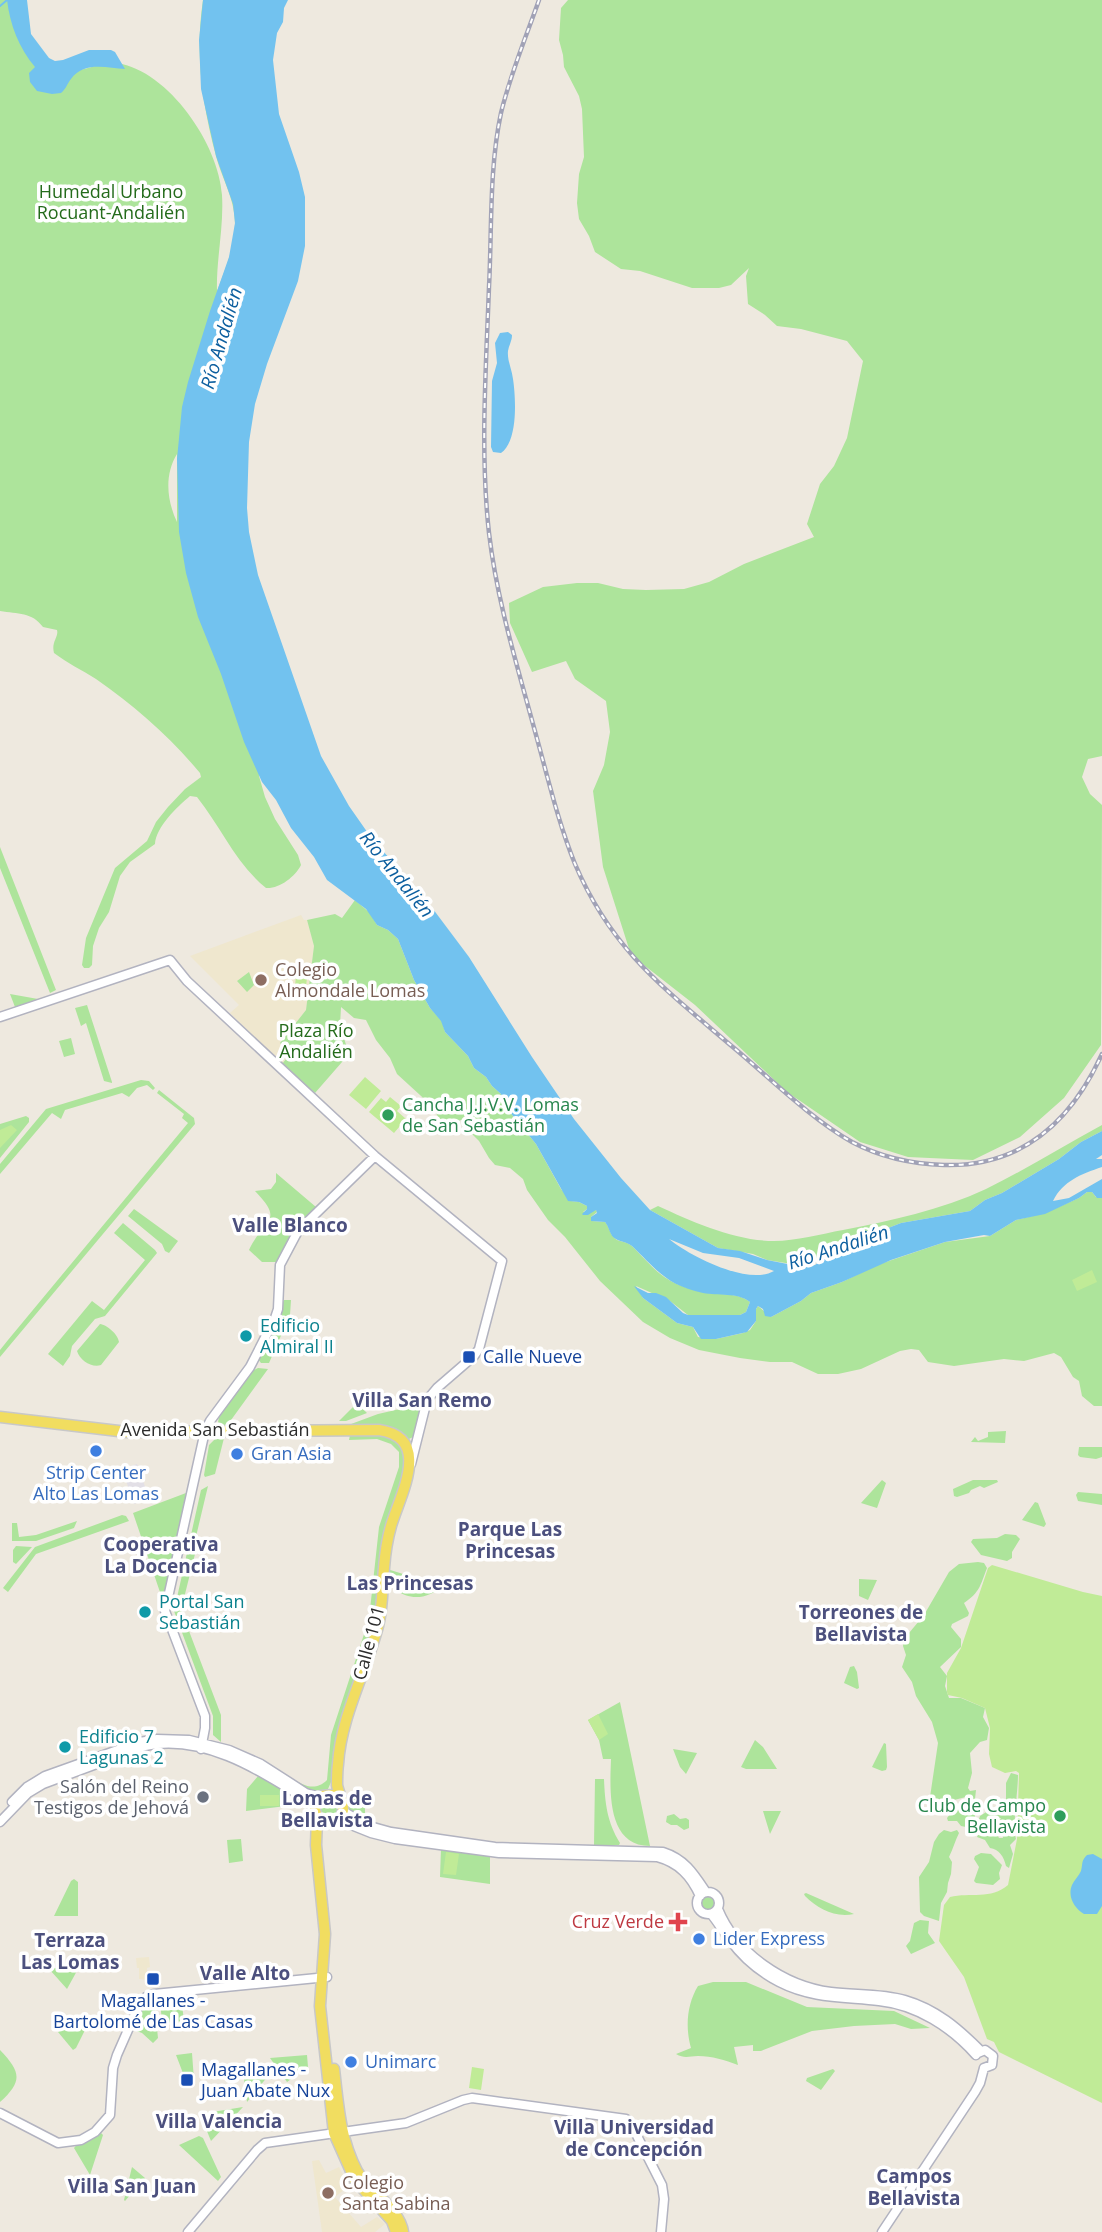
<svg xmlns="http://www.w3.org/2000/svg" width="1102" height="2232" viewBox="0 0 1102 2232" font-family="'Open Sans',sans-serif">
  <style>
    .industrial { fill: #e2dfe6 }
    .education { fill: #efe7ce }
    .green { fill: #ade49b; fill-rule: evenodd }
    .pitch { fill: #c0eb97 }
    .water { fill: #72c2ef; fill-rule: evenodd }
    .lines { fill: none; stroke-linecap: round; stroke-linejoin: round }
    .stream { stroke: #72c2ef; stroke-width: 2 }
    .minor-casing { stroke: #b2b3c0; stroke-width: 11 }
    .major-casing { stroke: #c8c8c8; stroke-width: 13 }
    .minor { stroke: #fff; stroke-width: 8 }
    .major { stroke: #f1dd60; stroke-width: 10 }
    .rail-casing { stroke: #a1a2b6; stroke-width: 4.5 }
    .rail { stroke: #fff; stroke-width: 2; stroke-dasharray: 5; stroke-linecap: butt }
    .education-dot { fill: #8d6e63; stroke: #fff; stroke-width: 2.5 }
    .leisure-dot { fill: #2e9e5b; stroke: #fff; stroke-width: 2.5 }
    .culture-dot { fill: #0f9aa8; stroke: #fff; stroke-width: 2.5 }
    .transit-dot { fill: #1a4fb4; stroke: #fff; stroke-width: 2.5 }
    .shop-dot { fill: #3f7fe0; stroke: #fff; stroke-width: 2.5 }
    .worship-dot { fill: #6b7280; stroke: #fff; stroke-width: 2.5 }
    .health-dot { fill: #e0444e; stroke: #fff; stroke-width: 2.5 }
    .labels { text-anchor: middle; stroke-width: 7; stroke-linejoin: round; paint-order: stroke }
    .park-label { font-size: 18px; fill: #246b1b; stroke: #fff }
    .education-label { font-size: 18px; fill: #785e54; stroke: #fff; text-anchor: start }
    .leisure-label { font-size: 18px; fill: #27864d; stroke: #fff; text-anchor: start }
    .culture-label { font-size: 18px; fill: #0d838f; stroke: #fff; text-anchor: start }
    .transit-label { font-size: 18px; fill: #164399; stroke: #fff; text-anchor: start }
    .street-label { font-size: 18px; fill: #2c2c2c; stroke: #fff }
    .shop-label { font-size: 18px; fill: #366cbe; stroke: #fff; text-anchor: start }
    .worship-label { font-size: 18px; fill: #5b616d; stroke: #fff; text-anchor: end }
    .health-label { font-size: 18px; fill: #be3a42; stroke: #fff; text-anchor: end }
    .water-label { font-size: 19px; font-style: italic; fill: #0d5f9f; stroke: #fff }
    .neighbourhood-label { font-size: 19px; font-weight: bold; fill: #4c507e; stroke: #fff }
  </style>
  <rect width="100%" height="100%" fill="#eee9df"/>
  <path class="industrial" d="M137 1464 149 1498 134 1504 122 1469Z"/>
  <path class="education" d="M301 915 304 920H307L314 946 306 1010 280 1042 291 1053 282 1064 230 1013 239 1005 190 956Z
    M149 1957 150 1967 147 1968V1971H149L150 1980 139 1979V1968H137L136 1958Z
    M319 2160 326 2173 339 2167 349 2186 335 2197 361 2227 377 2217 385 2224 375 2232H322L312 2161Z"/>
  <path class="green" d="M0 0H19L38 58C49 62 63 70 74 70 87 71 101 61 117 63 169 71 219 145 222 195 224 227 216 260 217 291 225 270 235 247 235 224 235 199 222 179 216 156 202 104 195 53 203 0L241 179 233 313 262 759 259 776 265 797 275 819 298 855 301 865C295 877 279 889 266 888 236 864 221 827 197 797L190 796C177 807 156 827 155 844L130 862 120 876 109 912 99 928 93 946 92 965 89 968H84L82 965 86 938 115 868 147 841 156 822 168 807 185 789 201 777 200 773C170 737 135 706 96 679 82 670 67 663 54 653 51 642 59 637 57 630L43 627C32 612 18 614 0 611ZM177 454V522C167 501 164 475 177 454Z
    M568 0H1102V756L1088 759 1082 777 1090 794 1102 805 1101 1045 1064 1098 1020 1137 973 1160 908 1157 860 1142 787 1092 695 1005 631 955 603 867 593 791 604 765 610 732 606 701 575 679 566 661 532 672 510 623 509 603 543 587 577 583H598L623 589 646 590 684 589 709 582 744 564 814 537 807 524 820 484 834 466 847 438 863 361 847 341 801 329 777 326 765 315 748 304 746 276 749 268 731 285 719 288H692L640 271 621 269 595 252 589 236 579 219 577 203 579 174 584 157 582 109 579 96 564 67 563 55 559 40 561 8Z
    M0 847 56 990 50 993 0 868Z
    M355 900 370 913 377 925 388 930 398 939 414 980 430 1008 442 1021 445 1032 468 1056 474 1068 486 1077 492 1086 501 1094 509 1111 536 1144 561 1189 571 1201 579 1202 587 1206V1209L583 1212 596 1210 597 1212 591 1217 592 1221 605 1222C610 1228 610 1236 617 1240 623 1242 627 1242 632 1246 657 1271 661 1281 698 1291 715 1296 736 1291 750 1302L746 1312 740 1315H688L670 1301 636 1286 643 1298 677 1323 693 1327 698 1337 716 1339 743 1333 750 1330 756 1321V1309L758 1306 771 1317 801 1301 811 1293 842 1282 877 1265 945 1242 990 1236 1016 1220 1045 1213 1079 1198 1087 1192H1092L1096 1197 1102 1198V1406H1094L1082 1396 1079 1381 1073 1377 1061 1357 1054 1353 1024 1361 1004 1359 954 1366 928 1362 919 1350 911 1349 900 1351 861 1369 838 1374H818L792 1362H770L740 1358 699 1350 670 1338 643 1322 600 1281 565 1237 548 1220 527 1190 523 1179 510 1168 495 1165 489 1158 479 1141 471 1133 465 1119 447 1124 441 1122 432 1106 397 1074 390 1058 376 1040 366 1020 354 1018 341 1007 340 1026 349 1054 315 1093 282 1064 291 1053 280 1043 306 1010 314 946 307 920 335 914 342 918Z
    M249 972 254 985 247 992 237 981Z
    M10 994 38 999 15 1007Z
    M87 1005 112 1082V1083L104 1081 86 1023 81 1026 75 1008Z
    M71 1038 75 1054 64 1057 59 1041Z
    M141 1080 149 1081 155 1088 153 1090 147 1085 137 1088 129 1097 122 1093 65 1110 61 1119 52 1113 0 1174V1164L46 1109Z
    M159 1090 194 1118 195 1124 0 1357V1350L8 1340 188 1123 182 1118 184 1114 157 1093Z
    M26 1116 29 1118V1122L0 1158V1124Z
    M1102 1125V1131L1081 1142 1059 1159 1002 1193 985 1200 970 1211 901 1223 850 1243 839 1245 810 1267 767 1260 753 1254 718 1248 650 1210 658 1206C693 1222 735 1241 774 1241 796 1241 821 1234 843 1230 890 1221 941 1210 986 1189 1025 1170 1063 1146 1102 1125Z
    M276 1173 316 1207 294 1229 277 1262H262L249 1250C263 1219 286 1223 255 1191L271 1189 276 1182Z
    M134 1209 178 1241 169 1253 165 1251 162 1244 128 1216Z
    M123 1223 155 1250 157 1253 105 1316 95 1319 72 1346 70 1356 63 1366 48 1354 92 1301 104 1310 145 1260 114 1233Z
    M284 1300H291L290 1315 269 1363H261L258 1359Z
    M100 1324C107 1325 118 1334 119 1342L101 1365C92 1368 80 1361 77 1351Z
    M258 1368 268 1369 226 1427H221L218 1423 219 1416 252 1371Z
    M357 1403 367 1413 346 1421H339Z
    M422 1404 413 1437 409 1439 343 1427 378 1414Z
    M1006 1431 1005 1443 971 1442 975 1437 978 1441 988 1437V1432Z
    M378 1434C395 1438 407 1448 405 1467L382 1540 374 1618 358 1675 338 1730 331 1782 328 1789C310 1795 297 1783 282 1774V1772C297 1781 312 1795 327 1780L331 1735 369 1619 379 1527 399 1467V1452L391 1444 377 1439 349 1440 350 1435Z
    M216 1438H224L215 1474 205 1477 204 1475 209 1445Z
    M1079 1447H1102V1457L1096 1459 1080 1457 1078 1455Z
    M882 1480 886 1483 877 1508 861 1503Z
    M973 1480H997L998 1482 984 1488 980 1486 971 1490 969 1493 957 1497 954 1496 953 1489Z
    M208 1486 194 1545 196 1550 181 1610 221 1715V1742L213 1735V1716L174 1611 201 1490Z
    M1078 1492 1102 1494V1505L1078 1501 1076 1495Z
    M186 1493 165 1598H162L133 1513Z
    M1035 1502 1038 1503 1046 1524 1044 1527 1022 1520Z
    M122 1515 126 1516 129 1521 36 1554 8 1592 3 1588 35 1547Z
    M77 1521 74 1528 36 1541H12V1523H17L19 1537 36 1535Z
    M1005 1534 1016 1535 1020 1539 1012 1552V1558L1007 1561 981 1555 971 1542 973 1539 997 1538Z
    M16 1546 32 1547 16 1564 13 1562V1550Z
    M978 1562 984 1563 987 1568C980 1586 980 1592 964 1603L969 1613 968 1616 952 1624 951 1627 961 1639V1647L940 1667 947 1676 945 1686 949 1698H961L985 1708 983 1717 989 1728 987 1740 980 1742 970 1753 972 1773 968 1788 970 1791 976 1790 975 1799 979 1805 975 1809V1817H969L967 1819 969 1826 966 1827 961 1826 957 1821H948L947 1818 957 1805 965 1800 966 1797 946 1802 930 1797 938 1743 932 1722 916 1696 912 1682 902 1667 906 1655 903 1646 904 1639 924 1615 949 1572 959 1564Z
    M387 1569 442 1586C422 1606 389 1598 387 1569Z
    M859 1579 877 1580 868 1600 859 1596Z
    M854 1666 857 1672 859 1688 857 1689 844 1683 850 1667Z
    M620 1702 650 1846C606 1846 610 1789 611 1759H603L599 1740 588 1720Z
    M755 1740 763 1747 777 1769H746L741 1767Z
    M884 1743 886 1744 887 1767 886 1770 882 1771 872 1767Z
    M673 1749 697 1753 686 1774 680 1767Z
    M1011 1773 1018 1775C1018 1792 1012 1827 1016 1839L1010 1845 1013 1854 1009 1868 1006 1866C1004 1857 999 1849 990 1848L985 1840 977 1837C979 1831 987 1826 993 1827L999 1838H1003L1002 1833 996 1827 1001 1818H995L990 1822 979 1819 980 1816 988 1811 1001 1813 1006 1810V1783Z
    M259 1775 286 1791V1806L246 1811 247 1789Z
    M595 1779H604C605 1803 607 1822 620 1843L619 1845H594Z
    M365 1794V1819L350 1816 343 1801 346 1798Z
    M319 1809a10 10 0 1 1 20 0a10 10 0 1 1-20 0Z
    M763 1811H781L770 1834Z
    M674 1814 680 1819 686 1818 689 1820V1828L684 1830 677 1825H671L666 1822 667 1816Z
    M944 1830 951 1832 957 1830 959 1833C955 1841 953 1849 949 1857L952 1862 951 1874 948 1883 947 1892 941 1903 939 1921 924 1916 920 1912 919 1877 929 1862 934 1842 939 1834Z
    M241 1839 243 1861 229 1863 227 1840Z
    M441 1848 490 1855V1884L440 1877Z
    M981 1853 991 1854 1002 1865 999 1873 1000 1879 993 1885 976 1883 974 1881 979 1867 974 1859 975 1856Z
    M74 1879 78 1882V1916H54L71 1881Z
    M806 1893 854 1914C835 1918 818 1909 805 1896L804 1894Z
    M699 1903a9 9 0 1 1 18 0a9 9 0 1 1-18 0Z
    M920 1920 929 1921 928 1933 935 1943 911 1954 906 1946 910 1941 914 1923Z
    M51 1968H76L78 1969 67 1989 50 1970Z
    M713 1982H746L807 2007 894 2011 930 2028 911 2029 895 2024 854 2026 812 2031 761 2051H753V2045L734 2047 738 2065C725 2060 712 2056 698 2056 689 2056 685 2059 676 2054L691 2048C685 2027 687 2004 698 1986Z
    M181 1997 184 2021 162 2023 160 1999Z
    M149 2000H154L158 2038 153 2043 142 2033 134 2030 146 2002Z
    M71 2023 86 2028 76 2048 73 2050 58 2032Z
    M0 2050C21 2072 23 2081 0 2102Z
    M192 2053 194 2080 186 2081 176 2055Z
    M307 2055 308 2067 287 2082 270 2058Z
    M833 2069 835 2071 821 2090 806 2081 807 2078Z
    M268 2076 247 2102 244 2079Z
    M243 2107 211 2141 200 2114Z
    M101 2133 103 2135 90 2175 74 2148C79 2141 93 2139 101 2133Z
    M199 2136 203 2138 221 2177 218 2181 179 2145Z
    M132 2167 145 2178 125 2201 124 2200Z"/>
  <path class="pitch" d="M296 976 307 977 305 997 294 996Z
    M365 1077 381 1091 366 1109 349 1095Z
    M390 1097 401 1106 397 1111 406 1119 394 1133 369 1112 381 1098 386 1102Z
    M11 1125 17 1130 0 1148V1130Z
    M1092 1270 1097 1282 1077 1291 1072 1280Z
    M992 1565 1083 1592 1102 1596V2103L999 2052 994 2042 987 2039 964 1977 939 1941 944 1905 950 1897C970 1892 991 1900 1008 1885L1017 1839 1019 1773 1016 1771 1005 1773 992 1767 989 1754 990 1728 985 1708 962 1698 948 1695 947 1692V1673L961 1648 988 1568Z
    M598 1714 608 1734 599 1740 588 1720Z
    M260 1795H279V1806H260Z
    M446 1852 459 1854 456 1875 443 1874Z
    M472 2067 484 2069 481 2090 469 2088Z"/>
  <path class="water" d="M7 0H27L31 34 49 58 55 61 63 60 89 50H111L115 52 125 69C107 68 84 61 71 79 67 84 66 89 61 93L52 94 37 91 30 82 29 73 35 67C19 48 10 25 7 0Z
    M203 0H288L284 8 283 22 277 33 273 60 279 114 299 172 305 197V246L298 281 267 364 255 404 249 442 247 508 249 532 258 575 321 756 349 806 370 836 430 905 469 957 532 1057 574 1119 621 1178 650 1210 718 1248 740 1251 767 1260 803 1267 815 1265 839 1245 850 1243 901 1223 970 1211 985 1200 1002 1193 1059 1159 1081 1142 1102 1131V1155L1096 1159H1102V1167C1081 1174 1063 1181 1053 1201L1069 1198 1102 1179V1198H1097L1092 1192H1087L1079 1198 1045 1214 1016 1220 990 1236 984 1235 945 1242 891 1260 842 1282 811 1293 801 1301 771 1317 765 1316 763 1309 758 1306 756 1309V1321L747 1332 716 1339H701L693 1327 677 1323 643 1298 634 1286 648 1293H656L666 1297 683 1313 688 1315H740L746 1312 750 1302C737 1292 718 1296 703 1293 666 1285 657 1270 632 1246 626 1241 618 1242 613 1237 609 1232 609 1227 605 1222L591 1221V1217L597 1213 596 1210 588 1215H583L582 1214 587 1209V1206L579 1202 568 1201 536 1144 509 1111 501 1094 492 1086 486 1077 474 1068 468 1056 445 1032 441 1021 430 1008 414 980 398 939 388 930 377 925 366 909 327 880 314 857 291 828 276 800 262 782 244 742 221 674 198 617 186 573 179 532 177 459 182 407 188 382 210 311 229 257 235 223 233 204 216 156 201 89 199 40ZM669 1239 703 1253 739 1258 774 1271C748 1286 690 1256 669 1239Z
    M508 332 512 335C512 341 509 345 508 351 507 360 512 370 513 379 516 399 518 441 501 453L493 452 491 447 492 381 497 363 495 343 500 333Z
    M1093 1854 1102 1859V1906L1097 1914H1084C1075 1909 1067 1897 1072 1885 1074 1880 1079 1876 1081 1871 1083 1863 1081 1861 1087 1855Z"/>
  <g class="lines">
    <path class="stream" d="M0 6 7 0"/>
    <g class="minor-casing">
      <path id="minor" d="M0 1017 170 960 187 981 375 1156 502 1261 479 1349 474 1356 437 1388 427 1400 411 1464
        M201 1749 205 1728V1716L165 1611 205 1431 210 1421 250 1367 275 1318 278 1309 280 1265 298 1231 375 1156
        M12 1802 27 1787 45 1776 140 1742 157 1739 189 1740 229 1750 261 1764 306 1793 319 1797
        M343 1811 366 1825 391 1832 495 1847 663 1852C685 1859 694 1874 706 1892
        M0 1822 28 1793 43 1784 145 1746C201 1734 257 1768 302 1797L309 1803 315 1813
        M335 1822 346 1823 371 1833 395 1839 499 1853 657 1857C679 1863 691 1876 700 1896
        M697 1903a11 11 0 1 1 22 0a11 11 0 1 1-22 0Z
        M718 1909C736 1953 784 1986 831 1992 856 1995 881 1993 905 2000 936 2009 958 2028 981 2051
        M711 1914C718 1922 723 1932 730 1940 743 1958 760 1972 779 1982 812 1999 844 1997 879 2001 917 2005 951 2027 976 2055
        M978 2053 985 2050 993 2056 992 2065 984 2068
        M0 2113 58 2143 81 2140 95 2132 110 2115 113 2068 117 2055 139 2005 146 1997 154 1994 327 1977
        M188 2232 257 2150 265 2143 406 2123 463 2100 472 2098 626 2119 631 2124 662 2185 664 2199 661 2232
        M882 2232 975 2092 980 2083 984 2068"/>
    </g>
    <g class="major-casing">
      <path id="major" d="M0 1417 127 1432 379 1430C433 1438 400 1495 391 1526 387 1540 385 1554 384 1568 382 1587 383 1607 378 1626 366 1672 341 1716 338 1764 337 1771 337 1778 337 1785 339 1796 349 1811 338 1820 326 1830 313 1817 315 1804L321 1796 333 1795 341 1801
        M317 1818 316 1845 325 1934 320 2006 334 2133 355 2180 392 2221 396 2232
        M334 2069C338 2104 340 2139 357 2171 369 2191 400 2209 403 2232"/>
    </g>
    <use href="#minor" class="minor"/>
    <use href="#major" class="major"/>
    <g class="rail-casing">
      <path id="rail" d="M539 0C526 37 510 75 501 113 489 169 492 230 489 287 486 369 480 452 489 533 497 602 518 668 536 735 548 778 558 822 575 864 612 951 665 989 734 1048 771 1079 810 1118 852 1142 880 1157 912 1164 944 1165 1021 1167 1071 1122 1102 1054"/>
    </g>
    <use href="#rail" class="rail"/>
  </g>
  <g class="education-dot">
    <circle cx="261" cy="980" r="7"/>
    <circle cx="328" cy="2193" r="7"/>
  </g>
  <g class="leisure-dot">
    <circle cx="388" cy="1115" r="7"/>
    <circle cx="1060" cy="1816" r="7"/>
  </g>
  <g class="culture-dot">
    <circle cx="246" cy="1336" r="7"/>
    <circle cx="145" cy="1612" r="7"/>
    <circle cx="65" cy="1747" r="7"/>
  </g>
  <g class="transit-dot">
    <rect x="462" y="1350" width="14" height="14" rx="3.5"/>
    <rect x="146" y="1972" width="14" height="14" rx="3.5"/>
    <rect x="180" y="2073" width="14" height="14" rx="3.5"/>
  </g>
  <g class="shop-dot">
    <circle cx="96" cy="1451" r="7"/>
    <circle cx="237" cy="1454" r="7"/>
    <circle cx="699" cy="1939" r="7"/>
    <circle cx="351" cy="2062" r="7"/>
  </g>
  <circle class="worship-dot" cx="203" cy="1797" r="7"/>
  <path class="health-dot" d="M674.5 1911.5h7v7h7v7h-7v7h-7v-7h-7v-7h7z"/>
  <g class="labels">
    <g class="park-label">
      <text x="111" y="198">Humedal Urbano<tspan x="111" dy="21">Rocuant-Andalién</tspan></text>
      <text x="316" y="1037">Plaza Río<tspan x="316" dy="21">Andalién</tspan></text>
    </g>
    <g class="education-label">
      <text x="275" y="976">Colegio<tspan x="275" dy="21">Almondale Lomas</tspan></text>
      <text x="342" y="2189">Colegio<tspan x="342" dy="21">Santa Sabina</tspan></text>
    </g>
    <g class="leisure-label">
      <text x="402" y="1111">Cancha J.J.V.V. Lomas<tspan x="402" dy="21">de San Sebastián</tspan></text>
      <text x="1046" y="1812" text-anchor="end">Club de Campo<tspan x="1046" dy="21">Bellavista</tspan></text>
    </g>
    <g class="culture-label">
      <text x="260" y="1332">Edificio<tspan x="260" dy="21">Almiral II</tspan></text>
      <text x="159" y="1608">Portal San<tspan x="159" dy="21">Sebastián</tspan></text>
      <text x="79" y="1743">Edificio 7<tspan x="79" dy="21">Lagunas 2</tspan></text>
    </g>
    <g class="transit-label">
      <text x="483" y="1363">Calle Nueve</text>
      <text x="153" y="2007" text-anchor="middle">Magallanes -<tspan x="153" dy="21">Bartolomé de Las Casas</tspan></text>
      <text x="201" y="2076">Magallanes -<tspan x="201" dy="21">Juan Abate Nux</tspan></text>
    </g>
    <g class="street-label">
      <text x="215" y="1436">Avenida San Sebastián</text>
      <text transform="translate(369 1643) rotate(-75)" y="6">Calle 101</text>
    </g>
    <g class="shop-label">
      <text x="251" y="1460">Gran Asia</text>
      <text x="96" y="1479" text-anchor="middle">Strip Center<tspan x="96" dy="21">Alto Las Lomas</tspan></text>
      <text x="713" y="1945">Lider Express</text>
      <text x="365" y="2068">Unimarc</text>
    </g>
    <g class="worship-label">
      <text x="189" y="1793">Salón del Reino<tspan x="189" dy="21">Testigos de Jehová</tspan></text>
    </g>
    <g class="health-label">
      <text x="664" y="1928">Cruz Verde</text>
    </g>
    <g class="water-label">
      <text transform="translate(221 338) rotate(-74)" y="7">Río Andalién</text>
      <text transform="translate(397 874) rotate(51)" y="7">Río Andalién</text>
      <text transform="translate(838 1247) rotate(-18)" y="7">Río Andalién</text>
    </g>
    <g class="neighbourhood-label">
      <text x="290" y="1232">Valle Blanco</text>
      <text x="422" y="1407">Villa San Remo</text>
      <text x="510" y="1536">Parque Las<tspan x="510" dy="22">Princesas</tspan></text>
      <text x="161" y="1551">Cooperativa<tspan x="161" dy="22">La Docencia</tspan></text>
      <text x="410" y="1590">Las Princesas</text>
      <text x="861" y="1619">Torreones de<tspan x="861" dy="22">Bellavista</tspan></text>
      <text x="327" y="1805">Lomas de<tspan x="327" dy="22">Bellavista</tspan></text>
      <text x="70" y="1947">Terraza<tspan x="70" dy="22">Las Lomas</tspan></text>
      <text x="245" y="1980">Valle Alto</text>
      <text x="219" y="2128">Villa Valencia</text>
      <text x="634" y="2134">Villa Universidad<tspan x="634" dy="22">de Concepción</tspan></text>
      <text x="914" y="2183">Campos<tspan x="914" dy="22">Bellavista</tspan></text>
      <text x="132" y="2193">Villa San Juan</text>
    </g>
  </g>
</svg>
